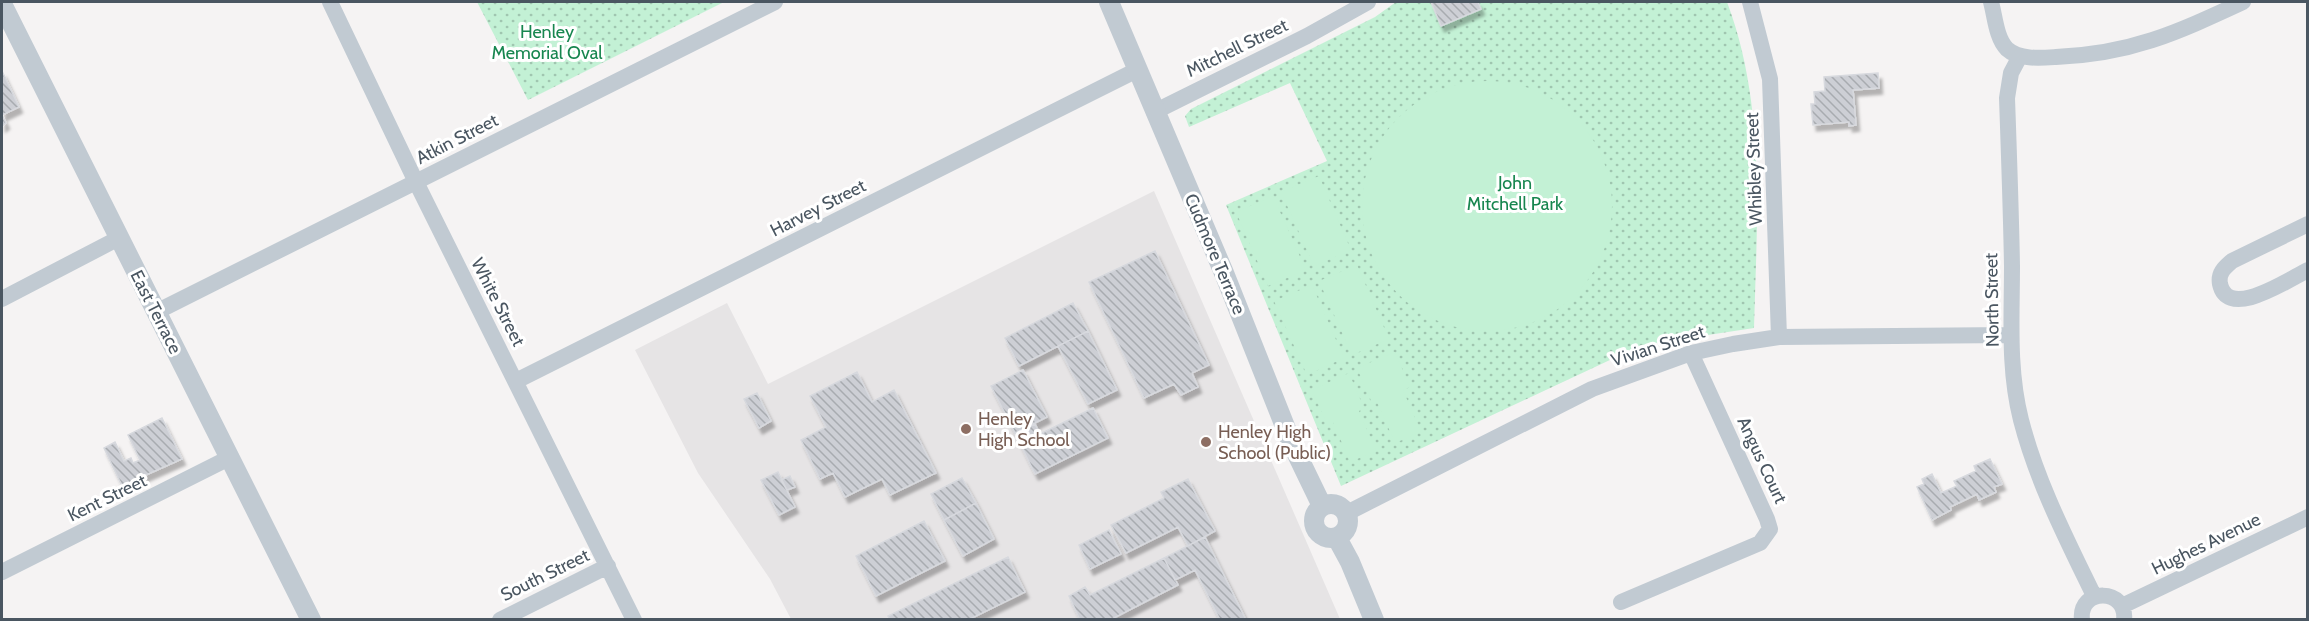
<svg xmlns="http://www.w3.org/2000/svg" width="2309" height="621" viewBox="0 0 2309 621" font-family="Cabin,sans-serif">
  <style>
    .education { fill: #e6e4e5 }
    .park { fill: url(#park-dots) }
    .pitch { fill: #c3f1d5 }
    .building { fill: url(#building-back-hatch); stroke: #d7d9de; stroke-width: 1.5; filter: url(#shadow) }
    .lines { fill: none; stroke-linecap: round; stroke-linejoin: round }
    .minor { stroke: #c1cad2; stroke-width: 16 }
    .tertiary { stroke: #c1cad2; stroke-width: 20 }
    .education-dot { fill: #8d6e63; stroke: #fff; stroke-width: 2 }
    .labels { text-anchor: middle; stroke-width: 6; stroke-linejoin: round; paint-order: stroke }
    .park-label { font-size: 18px; fill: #17864f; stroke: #fff }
    .street-label { font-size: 18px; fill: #4a5661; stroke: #fff }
    .education-label { font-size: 18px; fill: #785e54; stroke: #fff; text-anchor: start }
  </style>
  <defs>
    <pattern id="park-dots" width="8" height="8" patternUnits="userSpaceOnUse" patternTransform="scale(1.5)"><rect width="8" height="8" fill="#c3f1d5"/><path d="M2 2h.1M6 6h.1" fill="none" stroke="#a0c6b0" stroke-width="1.8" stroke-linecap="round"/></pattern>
    <pattern id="building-back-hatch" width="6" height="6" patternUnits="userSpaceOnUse" patternTransform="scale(1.5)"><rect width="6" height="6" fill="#cdcfd5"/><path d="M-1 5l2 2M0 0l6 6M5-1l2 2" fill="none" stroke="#a8abb0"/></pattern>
    <filter id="shadow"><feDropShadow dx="3.5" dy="6" stdDeviation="1.5" flood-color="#0004"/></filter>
  </defs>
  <rect width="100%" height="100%" fill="#f5f3f3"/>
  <path class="education" d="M1154 191 1340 619H791L770 579 698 473 635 350 727 303 768 384Z"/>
  <path class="park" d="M477 2H724L528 100Z
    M1396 2H1727C1766 105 1757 219 1754 328L1642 345 1341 486 1226 205 1327 161 1290 83 1189 127 1185 116 1191 109 1375 17Z"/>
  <path class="pitch" d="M1362 206a125 125 0 1 1 250 0a125 125 0 1 1-250 0Z
    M1319 176 1351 250 1314 266 1281 192Z
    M1273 196 1306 270 1268 286 1236 212Z
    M1357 265 1389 339 1352 355 1319 281Z
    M1312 285 1344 358 1307 375 1274 301Z
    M1395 352 1410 387 1403 390 1421 432 1395 443 1377 402 1372 403 1357 368Z
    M1349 373 1364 408 1359 411 1376 451 1350 462 1333 422 1327 424 1312 390Z"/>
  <path class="building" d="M1431 2H1478L1481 9 1441 26Z
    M2 71 19 107 2 115 6 123 2 126Z
    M1878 73 1879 88 1853 90 1856 125 1849 126V122L1813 125 1811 104H1815L1814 92 1825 91 1824 77Z
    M1155 251 1209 365 1192 373 1198 387 1181 395 1174 384 1144 398 1089 282Z
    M1073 303 1088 331 1019 366 1005 338Z
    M1088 331 1117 390 1088 404 1058 346Z
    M1023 370 1047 417 1015 433 991 386Z
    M857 372 872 402 894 390 936 473 890 495 882 479 845 497 833 473 820 479 801 440 826 427 810 396Z
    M757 393 771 421 759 428 744 399Z
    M1093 408 1108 438 1035 474 1015 433 1035 424 1040 434Z
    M162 418 182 459 139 478V480L123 488 104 448 115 442 124 461 131 458 133 463 140 460 128 435Z
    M1990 459 2002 484 1994 487 1996 492 1979 500 1977 494 1950 507 1951 510 1932 520 1917 487 1924 484 1922 479 1932 474 1941 493 1957 486 1954 481 1976 471 1974 466Z
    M778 472 795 507 779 515 761 480Z
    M790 476 795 487 787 490 781 480Z
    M962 478 976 503 944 520 931 494Z
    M1188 479 1215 531 1188 546 1178 527 1126 553 1111 525 1164 498 1161 492Z
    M976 503 994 539 963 556 944 520Z
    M924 521 945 561 876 596 856 556Z
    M1109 530 1121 554 1090 569 1079 545Z
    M1205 537 1246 620H1216L1219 618 1195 570 1175 580 1164 558Z
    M1008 557 1025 592 968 620H890L888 616Z
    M1164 558 1178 585 1110 620H1080L1069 596 1085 587 1090 595Z"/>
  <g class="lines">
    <path class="minor" d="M330 2 416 182 634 620
      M1750 2 1770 79 1779 337
      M1991 2C1995 16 1996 38 2007 49 2019 60 2041 58 2056 57 2131 54 2176 33 2243 2
      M2020 56 2011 73 2007 98C2009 154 2011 210 2012 266 2012 318 2008 369 2021 420 2037 482 2066 538 2094 596
      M1154 112 1307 36 1368 2
      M2308 224 2232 261C2224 268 2218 273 2220 284 2228 321 2289 279 2308 270
      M2 299 119 238
      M156 312 775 2
      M516 381 1137 70
      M1347 513 1592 389 1691 353 1733 344 1779 337 2010 335
      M2 572 229 458
      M1621 602 1760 543 1770 529 1767 519 1691 353
      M2122 606 2308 517
      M500 620 608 566
      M2082 620C2078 587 2128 588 2124 620"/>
    <path class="tertiary" d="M1109 2 1224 273 1292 444 1322 506
      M2 4 311 620
      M1314 521a17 17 0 1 1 34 0a17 17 0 1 1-34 0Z
      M1337 538 1350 562 1374 620"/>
  </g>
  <g class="education-dot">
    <circle cx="966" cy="429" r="6"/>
    <circle cx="1206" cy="442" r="6"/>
  </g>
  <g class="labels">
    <g class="park-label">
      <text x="547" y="38">Henley<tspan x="547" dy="21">Memorial Oval</tspan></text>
      <text x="1515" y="189">John<tspan x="1515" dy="21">Mitchell Park</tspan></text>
    </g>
    <g class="street-label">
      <text transform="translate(1237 48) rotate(-26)" y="6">Mitchell Street</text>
      <text transform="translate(457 139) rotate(-27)" y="6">Atkin Street</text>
      <text transform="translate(1754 169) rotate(-92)" y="6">Whibley Street</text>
      <text transform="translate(818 208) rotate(-27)" y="6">Harvey Street</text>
      <text transform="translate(1215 254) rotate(67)" y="6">Cudmore Terrace</text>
      <text transform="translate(1992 300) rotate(-91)" y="6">North Street</text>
      <text transform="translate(498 302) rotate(63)" y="6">White Street</text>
      <text transform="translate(156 312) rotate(63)" y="6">East Terrace</text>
      <text transform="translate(1658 346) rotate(-18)" y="6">Vivian Street</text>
      <text transform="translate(1762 460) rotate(65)" y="6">Angus Court</text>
      <text transform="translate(107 498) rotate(-26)" y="6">Kent Street</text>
      <text transform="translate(2206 544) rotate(-26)" y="6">Hughes Avenue</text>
      <text transform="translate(545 575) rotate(-26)" y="6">South Street</text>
    </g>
    <g class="education-label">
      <text x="978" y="425">Henley<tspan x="978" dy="21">High School</tspan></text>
      <text x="1218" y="438">Henley High<tspan x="1218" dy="21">School (Public)</tspan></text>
    </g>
  </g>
  <rect width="2309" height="621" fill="none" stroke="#4a5661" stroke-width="6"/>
</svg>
